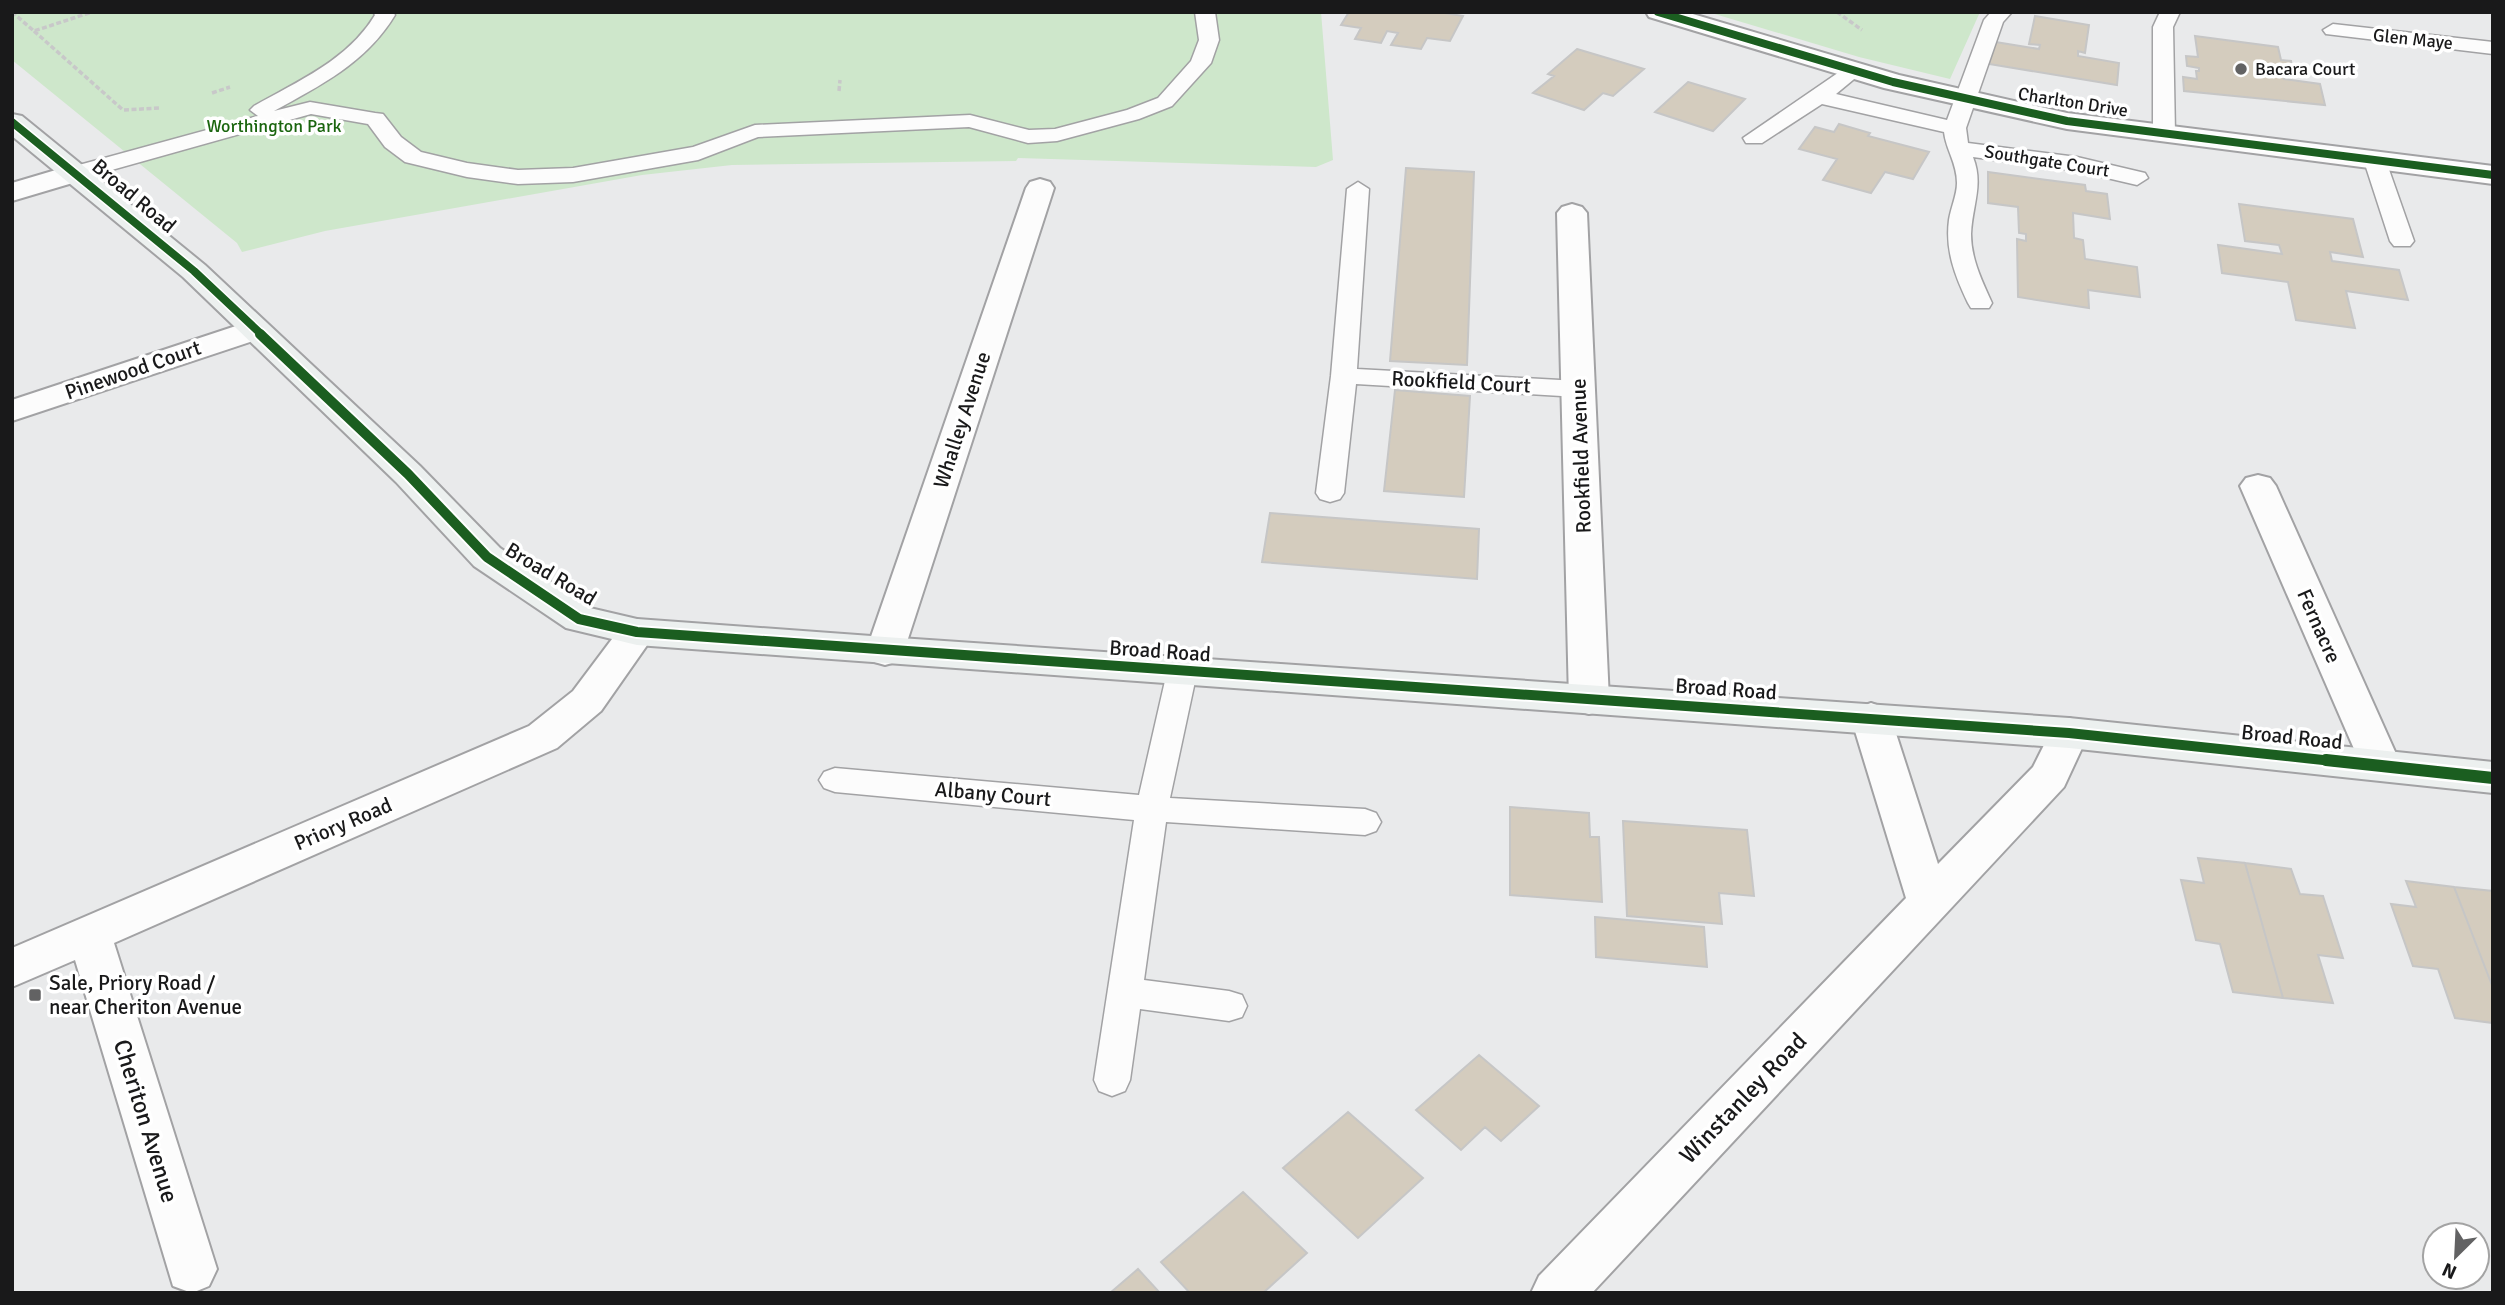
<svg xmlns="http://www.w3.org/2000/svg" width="2505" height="1305" viewBox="0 0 2505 1305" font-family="Signika,sans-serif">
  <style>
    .green { fill: #cee7cb }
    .building { fill: #d4ccbe; stroke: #c6c6c6; stroke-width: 2 }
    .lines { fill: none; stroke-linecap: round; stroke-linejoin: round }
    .lane-casing { stroke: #a2a2a4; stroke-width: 3 }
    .street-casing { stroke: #a2a2a4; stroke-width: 4 }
    .secondary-casing { stroke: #a2a2a4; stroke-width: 4 }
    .path { stroke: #c8c8c9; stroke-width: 3.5; stroke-dasharray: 5 2.5; stroke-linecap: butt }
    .lane { fill: #fcfcfc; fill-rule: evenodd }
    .street { fill: #fcfcfc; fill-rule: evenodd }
    .secondary { fill: #ecf0ef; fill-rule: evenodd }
    .cycleway-far2-casing { stroke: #fff; stroke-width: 11 }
    .cycleway-far1-casing { stroke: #fff; stroke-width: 14 }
    .cycleway-casing { stroke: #fff; stroke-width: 17 }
    .cycleway-far2 { stroke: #1b5e20; stroke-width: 8 }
    .cycleway-far1 { stroke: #1b5e20; stroke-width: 10 }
    .cycleway { stroke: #1b5e20; stroke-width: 12 }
    .poi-dot { fill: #626263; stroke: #fff; stroke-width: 2.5 }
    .labels { text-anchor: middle; stroke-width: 7; stroke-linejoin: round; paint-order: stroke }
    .far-street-label { font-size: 18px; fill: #19191a; stroke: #fff }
    .far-poi-label { font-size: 18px; fill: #19191a; stroke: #fff; text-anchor: start }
    .far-park-label { font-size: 18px; fill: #1a650e; stroke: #fff }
    .street-label { font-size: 21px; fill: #19191a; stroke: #fff }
    .poi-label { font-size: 21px; fill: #19191a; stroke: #fff; text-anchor: start }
    .near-street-label { font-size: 24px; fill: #19191a; stroke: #fff }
  </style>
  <rect width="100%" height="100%" fill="#e9eaeb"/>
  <path class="green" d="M12 12H1321L1333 160 1316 167 1018 158 1016 161 732 165 642 175 325 231 242 252 237 243 12 60Z
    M1708 12H1980L1950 79 1859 57Z"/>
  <path class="building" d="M1349 12H1439L1463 16 1450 41 1427 38 1421 49 1391 45 1398 33 1387 31 1381 43 1355 39 1361 28 1341 25Z
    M2035 16 2089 25 2085 53 2078 51V56L2119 63 2117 85 1989 64 1995 42 2039 49 2040 45 2029 44Z
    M2195 36 2278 47 2281 60 2291 61 2292 68 2282 67 2284 79 2320 84 2325 105 2184 91 2183 77 2197 79 2196 71H2199V68L2187 66 2186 56 2198 57Z
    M1577 49 1644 69 1613 96 1603 93 1584 110 1533 93 1554 76 1548 74Z
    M1688 82 1745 99 1713 131 1655 112Z
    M1839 124 1870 133 1868 136 1929 152 1913 179 1885 172 1871 193 1823 180 1837 159 1799 149 1815 127 1834 132Z
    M1406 168 1474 172 1467 365 1390 361Z
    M1988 172 2085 185 2086 191 2107 194 2110 219 2073 213 2074 238 2083 240 2085 259 2137 267 2140 297 2088 290 2089 308 2018 297 2017 239 2026 241V234L2019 233 2018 207 1988 203Z
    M2239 204 2353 219 2363 257 2330 252 2332 261 2399 270 2408 300 2346 291 2355 328 2296 320 2288 282 2222 273 2218 245 2282 254 2279 245 2245 241Z
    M1395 390 1470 396 1464 497 1384 491Z
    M1270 513 1479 529 1477 579 1262 562Z
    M1510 807 1589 813 1590 837H1599L1602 902 1510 895Z
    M1623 821 1747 830 1754 896 1719 893 1722 924 1627 916Z
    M2198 858 2245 863 2283 998 2233 992 2220 944 2196 940 2181 880 2204 883Z
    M2245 863 2291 869 2300 894 2323 896 2343 958 2318 955 2333 1003 2283 998Z
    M2406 881 2454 887 2493 988V1023L2455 1018 2438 969 2413 966 2391 904 2416 907Z
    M2454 887 2493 891V988Z
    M1595 917 1704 927 1707 967 1596 957Z
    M1479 1055 1539 1106 1501 1141 1485 1127 1461 1150 1416 1110Z
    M1348 1112 1423 1178 1358 1238 1283 1168Z
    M1243 1192 1307 1253 1263 1293H1190L1161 1262Z
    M1138 1269 1160 1293H1110Z"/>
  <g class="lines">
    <g class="lane-casing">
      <path id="lane" d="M373 12H393L395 15C366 63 321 85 274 111L310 102 375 113 383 114 401 137 421 152 467 163 518 170 573 168 693 147 755 125 970 115 1029 130 1055 129 1127 110 1158 98 1191 61 1199 40 1195 12H1215L1219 40 1211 63 1172 106 1139 119 1057 141 1028 143 969 127 758 137 698 160 573 182 518 184 467 177 405 162 385 147 368 124 311 114 76 180 65 173 68 168 258 116 250 110 254 106C298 81 348 60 375 15Z
        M1991 12H2012L2003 22 1966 128 1968 143 2077 157 2145 173 2148 178 2137 185 2077 171 1973 157C1984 185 1972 206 1971 234 1971 259 1982 281 1992 303L1989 308H1971L1968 303C1955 276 1945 250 1949 220 1951 207 1957 195 1957 183 1957 163 1946 150 1944 132L1822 104 1762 143H1746L1743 138 1848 66 1855 64 1865 70 1836 94 1947 120 1984 20Z
        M2160 12H2180L2173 27 2175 134 2164 140 2153 134V27Z
        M2333 24 2493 42V54L2326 34 2323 30Z
        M2375 154 2386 161 2414 241 2410 246H2394L2390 241 2364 161Z
        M1358 182 1369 189 1357 369 1578 381 1587 384 1591 389 1587 394 1578 397 1356 384 1344 493 1340 499 1330 502 1320 499 1316 493 1331 376 1347 189Z
        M1182 661 1193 664 1197 672 1170 798 1365 809 1376 813 1381 822 1376 831 1365 835 1166 822 1144 980 1229 991 1242 995 1247 1006 1242 1017 1229 1021 1140 1009 1130 1080 1125 1091 1112 1096 1099 1091 1094 1080 1134 820 835 792 824 788 819 780 824 772 835 768 1139 795 1167 672 1171 664Z"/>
    </g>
    <g class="street-casing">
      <path id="street" d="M1646 12H1686L1899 75 2067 113 2493 166V184L2067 129 1884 88 1649 17Z
        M76 164 86 167 90 173 86 179 12 201V183Z
        M1040 179 1050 182 1054 188 904 651 899 661 885 665 871 661 866 651 1026 188 1030 182Z
        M1572 204 1582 207 1587 213 1609 700 1603 710 1589 714 1575 710 1569 700 1557 213 1562 207Z
        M254 320 265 323 270 330 265 337 12 421V400Z
        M2258 475 2270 478 2276 486 2401 765 2395 776 2381 780 2367 776 2361 765 2240 486 2246 478Z
        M637 619 650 623 656 632 650 641 601 711 557 748 114 943 217 1269 209 1286 192 1293 173 1286 75 960 12 987V948L529 726 573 691 624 623Z
        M1871 703 1885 708 1891 718 1938 864 2033 767 2055 723 2069 718 2083 723 2089 733 2064 787 1592 1293H1531L1539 1276 1906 898 1851 718 1857 708Z"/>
    </g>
    <g class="secondary-casing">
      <path id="secondary" d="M12 114 22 116 205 265 420 466 500 548 590 608 637 619 885 637 2069 718 2493 762V793L2069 748 637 645 566 628 474 566 396 482 183 277 12 136Z"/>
    </g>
    <path class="path" d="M12 12 34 31 92 12
      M1837 12 1862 30
      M34 31 123 110 160 108
      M839 91 840 80
      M212 93 230 87"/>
    <use href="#lane" class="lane"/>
    <use href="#street" class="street"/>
    <use href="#secondary" class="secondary"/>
    <g class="cycleway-far2-casing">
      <path id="cycleway-far2" d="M1658 12 1893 82 2067 121 2493 175
        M12 122 194 271 262 335"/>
    </g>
    <g class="cycleway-far1-casing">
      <path id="cycleway-far1" d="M260 334 408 474 487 557 579 619 637 632 2069 733 2342 762"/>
    </g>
    <g class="cycleway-casing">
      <path id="cycleway" d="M2326 760 2493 778"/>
    </g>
    <use href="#cycleway-far2" class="cycleway-far2"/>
    <use href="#cycleway-far1" class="cycleway-far1"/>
    <use href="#cycleway" class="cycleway"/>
  </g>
  <g class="poi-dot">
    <circle cx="2241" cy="69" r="7"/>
    <rect x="28" y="988" width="14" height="14" rx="3.5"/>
  </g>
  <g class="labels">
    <g class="far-street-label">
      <text transform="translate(2413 39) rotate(6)" y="6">Glen Maye</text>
      <text transform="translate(2073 102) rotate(9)" y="6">Charlton Drive</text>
      <text transform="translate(2047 161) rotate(9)" y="6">Southgate Court</text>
    </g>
    <g class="far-poi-label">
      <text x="2255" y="75">Bacara Court</text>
    </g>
    <g class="far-park-label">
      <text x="274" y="132">Worthington Park</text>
    </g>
    <g class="street-label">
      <text transform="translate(134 196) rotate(40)" y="7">Broad Road</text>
      <text transform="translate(133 370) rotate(-19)" y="7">Pinewood Court</text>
      <text transform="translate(1461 382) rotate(3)" y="7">Rookfield Court</text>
      <text transform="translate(962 420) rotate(-72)" y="7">Whalley Avenue</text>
      <text transform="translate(1581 456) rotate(-92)" y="7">Rookfield Avenue</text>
      <text transform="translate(551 574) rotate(31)" y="7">Broad Road</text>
      <text transform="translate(2319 626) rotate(66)" y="7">Fernacre</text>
      <text transform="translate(1160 651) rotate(4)" y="7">Broad Road</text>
      <text transform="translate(1726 689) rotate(4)" y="7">Broad Road</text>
      <text transform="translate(2292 737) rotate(6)" y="7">Broad Road</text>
      <text transform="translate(993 794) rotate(5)" y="7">Albany Court</text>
      <text transform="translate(343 824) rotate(-23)" y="7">Priory Road</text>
    </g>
    <g class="poi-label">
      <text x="49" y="990">Sale, Priory Road /<tspan x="49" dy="24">near Cheriton Avenue</tspan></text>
    </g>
    <g class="near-street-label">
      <text transform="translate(1743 1098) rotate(-46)" y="8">Winstanley Road</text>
      <text transform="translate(146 1121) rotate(73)" y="8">Cheriton Avenue</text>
    </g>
  </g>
  <rect width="2505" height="1305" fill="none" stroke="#19191a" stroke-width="28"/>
  <g transform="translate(2456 1256) rotate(204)"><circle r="33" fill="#ffffff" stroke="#a3a3a3" stroke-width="2"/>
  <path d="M0-5L12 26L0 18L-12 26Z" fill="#626263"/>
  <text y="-10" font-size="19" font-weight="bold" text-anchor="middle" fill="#19191a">N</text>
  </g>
</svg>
